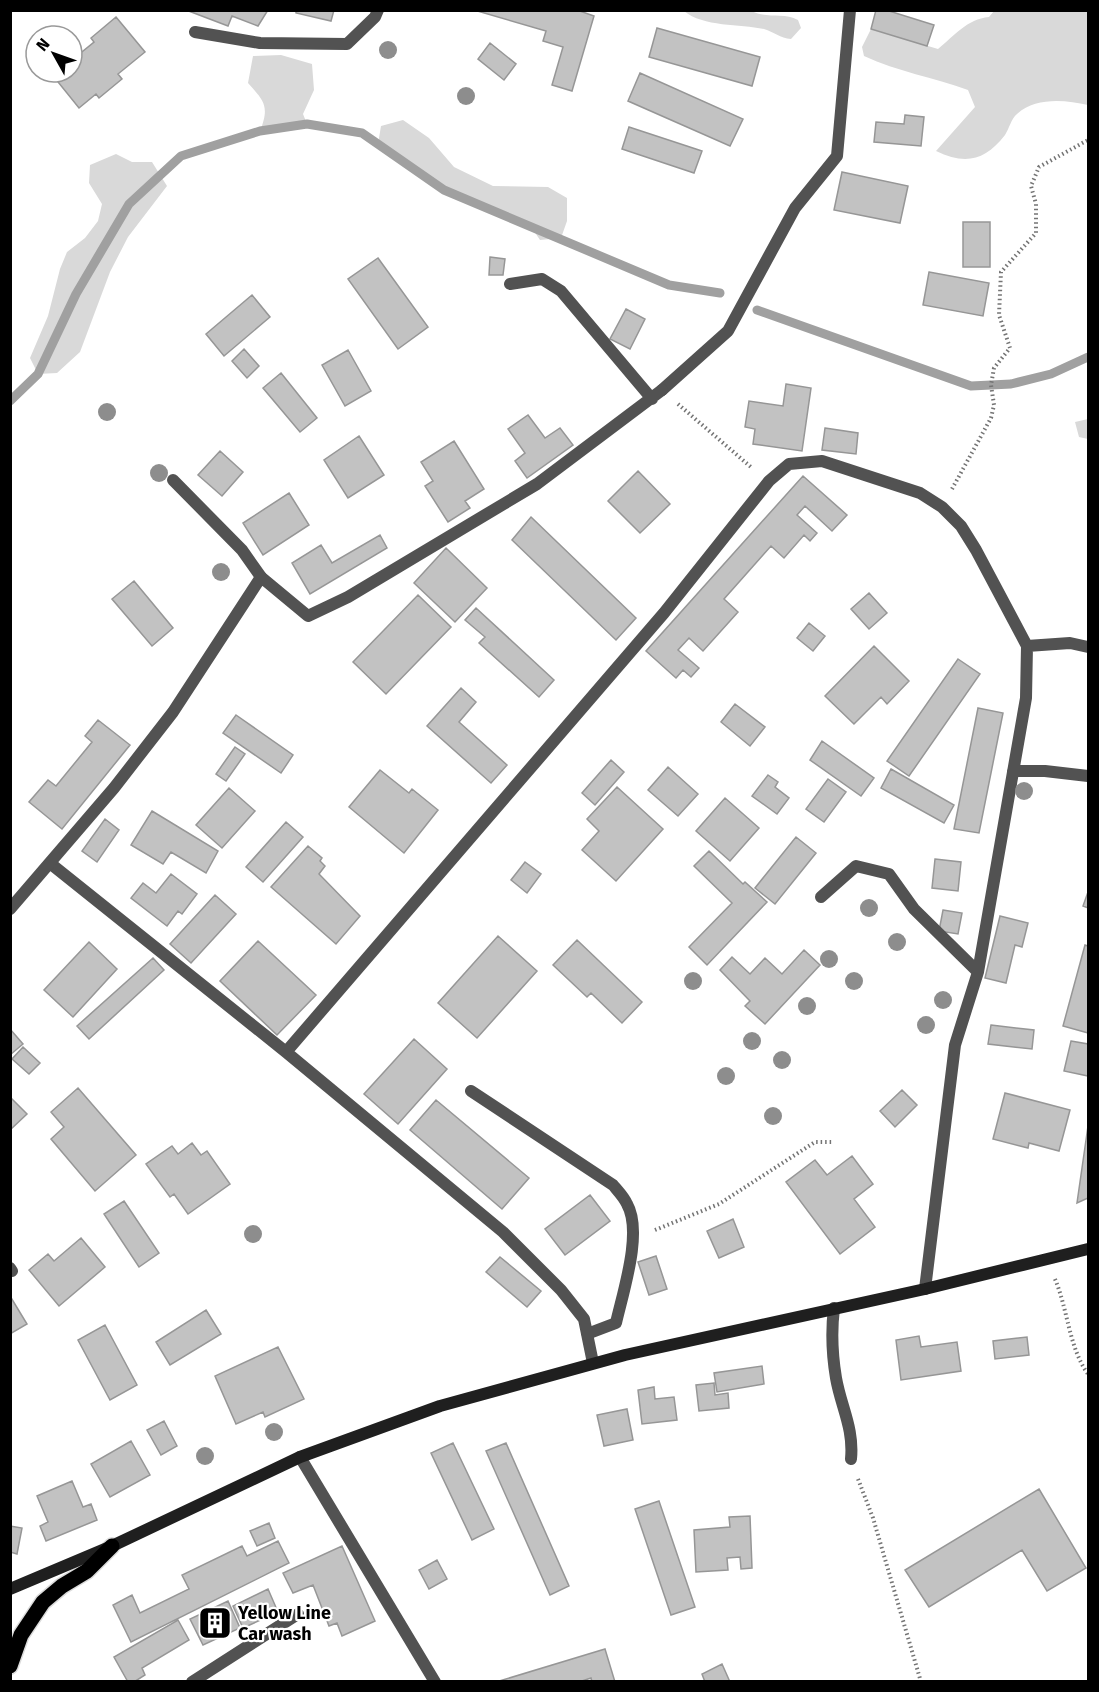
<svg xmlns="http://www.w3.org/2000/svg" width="1099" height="1692" viewBox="0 0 1099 1692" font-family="'Fira Sans',sans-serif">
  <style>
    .green { fill: #d9d9d9 }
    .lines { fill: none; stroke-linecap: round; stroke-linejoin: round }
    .stream { stroke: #a0a0a0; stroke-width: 9 }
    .building { fill: #c2c2c2; stroke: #969696; stroke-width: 1.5 }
    .primary-casing { stroke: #dbdbdb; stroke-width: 18 }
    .path { stroke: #747474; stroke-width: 4; stroke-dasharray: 1.5 3; stroke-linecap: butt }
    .lane { stroke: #525252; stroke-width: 12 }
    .street { stroke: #525252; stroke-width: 12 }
    .secondary { stroke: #1f1f1f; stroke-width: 12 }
    .primary { stroke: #000; stroke-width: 15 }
    .tree { fill: #8d8d8d }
    .labels { text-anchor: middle; stroke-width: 4.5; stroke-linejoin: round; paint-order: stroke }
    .poi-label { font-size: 18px; font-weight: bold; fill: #000; stroke: #fff; text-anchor: start }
  </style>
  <rect width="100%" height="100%" fill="#fff"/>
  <path class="green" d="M752 11C766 19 783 12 798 20L801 28 791 39C780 38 774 32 764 29 740 24 703 27 684 11Z
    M994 11H1088V105C1065 100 1036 97 1017 114 1011 119 1009 129 1005 135 985 161 965 165 936 151L975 107 968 90C933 77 898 72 864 56L862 47 871 29 938 49C954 36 967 19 989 17Z
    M281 55 312 64 314 90 303 114 307 124 260 131C270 106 264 101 248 83L253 56Z
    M403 120 429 138 454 167 493 186 548 187 567 198V221L561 238 540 240 530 225 444 190 378 144 381 126Z
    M116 154 132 162H152L167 186 128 237 110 272 80 352 57 373 38 374 30 358 48 316 60 269 67 252 85 238 98 221 102 204 89 183 90 165Z
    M1088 419V439L1079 437 1075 422Z"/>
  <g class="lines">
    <path class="stream" d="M757 310 971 386 1011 384 1051 374 1088 357
      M10 401 38 374 76 294 129 204 181 156 260 131 307 124 362 133 444 190 669 285 720 293"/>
  </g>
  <path class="building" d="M186 10H268L258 26 232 16 228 26Z
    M296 10H334L331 21 296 13Z
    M474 10H577L594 16 572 91 552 85 563 47 543 41 546 31Z
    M876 10H886L934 25 927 46 871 29Z
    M116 17 145 52 118 74 122 79 99 98 96 94 79 108 50 72H72V60L94 42 91 38Z
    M657 28 760 57 752 86 649 57Z
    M490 43 516 64 504 80 478 59Z
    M640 73 743 119 730 146 628 101Z
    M905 115 924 117 921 146 874 142 876 122 904 124Z
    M629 127 702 151 694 173 622 149Z
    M842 172 908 186 900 223 834 210Z
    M963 222H990V267H963Z
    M490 257 505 259 503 275H489Z
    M378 258 428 327 398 349 348 279Z
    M929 272 989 283 983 316 923 305Z
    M252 295 270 317 224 356 206 334Z
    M626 309 645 319 630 349 610 339Z
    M244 349 259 366 247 378 232 361Z
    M348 350 371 391 345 406 322 365Z
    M281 373 317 418 300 432 263 388Z
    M786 384 811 388 802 451 753 444 755 429 745 427 749 401 783 406Z
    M528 415 545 438 560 428 573 445 527 478 515 461 525 453 508 429Z
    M825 428 858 433 856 454 822 450Z
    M359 436 384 475 348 498 324 460Z
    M454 441 484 489 465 501 470 508 448 522 425 486 433 481 421 462Z
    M220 451 243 472 222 496 198 475Z
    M638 471 670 504 640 533 608 501Z
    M803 476 847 515 832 531 805 506 797 515 817 533 810 541 804 535 784 558 771 546 724 599 738 612 703 651 689 638 678 650 699 668 691 677 683 670 676 678 646 651Z
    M289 493 309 525 263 555 243 523Z
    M531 517 636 618 616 640 512 540Z
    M380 535 387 548 310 594 292 563 321 545 332 563Z
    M446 548 487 588 455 622 414 583Z
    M134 581 173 628 152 646 112 599Z
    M869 593 887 613 869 629 851 609Z
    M418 595 451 627 386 694 353 662Z
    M476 608 554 680 539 697 479 643 485 637 465 620Z
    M809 623 825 636 813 651 797 638Z
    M874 646 909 681 887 704 881 697 854 724 825 696Z
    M958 659 980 674 909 776 887 761Z
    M461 688 476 702 459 722 507 765 491 783 427 726Z
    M735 704 765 727 750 746 721 722Z
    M978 708 1003 713 979 833 954 829Z
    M236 715 293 755 281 773 223 733Z
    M98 720 130 745 62 829 29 802 48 780 56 786 92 742 85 736Z
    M822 741 874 778 861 796 810 760Z
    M235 747 245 754 226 781 216 774Z
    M611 760 624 772 595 805 582 793Z
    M668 767 698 794 678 816 648 790Z
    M891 769 954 805 944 823 881 788Z
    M380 770 409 793 412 789 438 810 404 853 349 807Z
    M768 775 778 782 775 787 789 798 777 814 752 796Z
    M828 779 846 792 824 822 806 809Z
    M617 787 663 829 616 881 582 850 599 831 587 819Z
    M229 788 255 811 222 848 196 825Z
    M725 798 759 828 730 861 696 831Z
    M152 811 218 851 206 873 171 852 163 864 131 845Z
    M105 819 119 830 97 862 82 851Z
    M286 822 303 837 263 882 246 867Z
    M796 837 816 853 775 904 755 888Z
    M308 846 322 858 320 861 325 866 319 874 360 916 336 944 271 887Z
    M709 851 743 884 745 882 767 902 707 965 689 947 732 903 694 866Z
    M935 859 961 862 958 891 932 888Z
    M525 862 541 874 527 893 511 880Z
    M171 874 197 894 182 914 178 911 167 926 131 898 143 883 156 893Z
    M1088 892V908L1083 906Z
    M215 895 236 914 191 963 170 944Z
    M943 910 962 913 958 934 939 931Z
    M1000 916 1028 923 1022 947 1015 945 1006 983 985 978Z
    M498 936 537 971 477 1038 438 1003Z
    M577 940 642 1002 622 1023 591 993 587 997 553 965Z
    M258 941 316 995 277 1035 220 981Z
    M89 942 117 969 73 1017 44 990Z
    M1085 945 1088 946V1033L1063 1026Z
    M804 950 820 965 765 1024 745 1006 750 1001 720 970 732 957 750 974 765 958 782 974Z
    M153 958 164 970 89 1039 77 1026Z
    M991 1025 1034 1030 1032 1049 988 1044Z
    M10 1029 23 1044 10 1055Z
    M414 1039 447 1069 398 1124 364 1094Z
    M1071 1041 1088 1044V1076L1064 1071Z
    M23 1047 40 1063 29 1074 12 1059Z
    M78 1088 136 1155 95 1191 51 1139 64 1127 51 1112Z
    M902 1090 917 1105 895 1127 880 1111Z
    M1005 1093 1070 1110 1059 1151 1029 1143 1028 1148 993 1139Z
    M10 1097 27 1114 10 1130Z
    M436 1100 529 1178 502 1209 410 1130Z
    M1088 1126V1198L1077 1203Z
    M192 1143 201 1155 207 1151 230 1184 188 1214 174 1194 170 1197 146 1164 172 1146 178 1154Z
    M852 1156 873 1184 854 1199 875 1227 840 1254 786 1182 815 1160 827 1175Z
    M590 1195 610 1221 565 1255 545 1229Z
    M124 1201 159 1253 139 1267 104 1214Z
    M733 1219 744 1247 719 1258 707 1231Z
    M81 1238 105 1267 59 1306 29 1270 48 1254 54 1261Z
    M656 1256 667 1289 649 1295 638 1262Z
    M500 1257 541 1291 527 1307 486 1272Z
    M10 1296 27 1324 10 1334Z
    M206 1310 221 1334 170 1365 156 1342Z
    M105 1325 137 1385 110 1400 78 1340Z
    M919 1336 921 1347 957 1342 961 1371 901 1380 896 1340Z
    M1027 1337 1029 1355 995 1359 993 1341Z
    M278 1347 304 1399 265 1417 263 1412 236 1424 215 1376Z
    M762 1366 764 1384 717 1392 714 1373Z
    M714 1383 715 1395 728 1393 729 1408 699 1411 696 1385Z
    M654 1387 655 1399 674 1397 677 1420 642 1424 638 1390Z
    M627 1409 633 1440 604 1446 597 1415Z
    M164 1421 177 1446 161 1455 147 1430Z
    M131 1441 150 1475 110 1497 91 1464Z
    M453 1443 494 1529 472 1540 431 1453Z
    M506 1443 569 1586 550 1595 486 1451Z
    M72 1481 83 1507 91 1504 97 1520 46 1541 40 1526 48 1522 37 1496Z
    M1039 1489 1086 1568 1047 1591 1022 1550 929 1607 905 1570Z
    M659 1501 695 1607 671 1615 635 1509Z
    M750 1516 752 1568 741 1569 740 1557 727 1558 728 1570 696 1572 694 1530 730 1527 729 1517Z
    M269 1523 275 1538 257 1546 250 1531Z
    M10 1526 22 1528 17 1554 10 1552Z
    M278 1541 289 1563 131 1642 113 1605 132 1595 140 1613 189 1589 182 1575 242 1546 247 1556Z
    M342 1546 375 1621 342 1636 337 1623 329 1626 313 1585 293 1593 283 1573Z
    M437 1560 447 1579 429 1589 419 1570Z
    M268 1589 278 1612 243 1628 233 1606Z
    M228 1601 240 1628 203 1645 190 1619Z
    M178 1620 189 1640 142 1668 145 1675 134 1682H128L114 1657Z
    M605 1649 615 1682H592L591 1678 579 1682H496Z
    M722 1664 730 1682H705L702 1674Z"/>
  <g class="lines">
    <g class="primary-casing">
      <path id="primary" d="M10 1666 21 1635 43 1602 62 1586 87 1571 112 1546"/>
    </g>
    <path class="path" d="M678 404 752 468
      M952 489 991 418 994 405 991 385 994 368 1010 348 999 315 1001 272 1036 233V204L1031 186 1039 167 1088 140
      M655 1230 719 1204 815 1142H832
      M1055 1279C1068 1310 1069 1348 1088 1374
      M858 1479 873 1518 921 1682"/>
    <path class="lane" d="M195 32 260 43 347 44 375 17 378 10
      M662 390 728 331 795 208 837 156 850 10
      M173 480 242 550 261 577
      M1027 646 1070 643 1088 647
      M1013 771H1045L1088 776
      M51 864 286 1052 503 1232 561 1290 584 1319 593 1363
      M821 897 856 866 889 874 914 909 978 972
      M286 1052 664 613 769 481 789 464 822 461 920 493 942 507 961 526 976 550 1027 646 1026 698 978 972 955 1045 925 1289
      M471 1091 613 1185C618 1191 624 1197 627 1204 643 1232 623 1292 616 1323L587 1334
      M10 1268 12 1271
      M834 1308C831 1332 832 1354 836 1378 841 1407 854 1428 851 1459
      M192 1682 298 1614"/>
    <path class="street" d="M510 284 542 279 561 291 652 399
      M10 909 114 788 173 712 261 577 308 616 348 597 537 484 662 390
      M300 1457 435 1682"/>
    <path class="secondary" d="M10 1589 112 1546 300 1457 440 1406 625 1355 925 1289 1088 1249"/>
    <use href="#primary" class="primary"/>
  </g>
  <g class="tree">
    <circle cx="388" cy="50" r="9"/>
    <circle cx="466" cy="96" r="9"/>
    <circle cx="107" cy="412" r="9"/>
    <circle cx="159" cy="473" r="9"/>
    <circle cx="221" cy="572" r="9"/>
    <circle cx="1024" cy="791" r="9"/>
    <circle cx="869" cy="908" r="9"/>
    <circle cx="897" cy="942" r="9"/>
    <circle cx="829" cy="959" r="9"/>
    <circle cx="693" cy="981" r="9"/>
    <circle cx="854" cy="981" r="9"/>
    <circle cx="943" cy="1000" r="9"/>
    <circle cx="807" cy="1006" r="9"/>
    <circle cx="926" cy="1025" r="9"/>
    <circle cx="752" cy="1041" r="9"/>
    <circle cx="782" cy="1060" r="9"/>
    <circle cx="726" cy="1076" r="9"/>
    <circle cx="773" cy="1116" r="9"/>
    <circle cx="253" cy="1234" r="9"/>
    <circle cx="274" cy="1432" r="9"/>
    <circle cx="205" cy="1456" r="9"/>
  </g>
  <defs>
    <g id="building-square" transform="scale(1.725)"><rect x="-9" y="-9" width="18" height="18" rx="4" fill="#000" stroke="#fff"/><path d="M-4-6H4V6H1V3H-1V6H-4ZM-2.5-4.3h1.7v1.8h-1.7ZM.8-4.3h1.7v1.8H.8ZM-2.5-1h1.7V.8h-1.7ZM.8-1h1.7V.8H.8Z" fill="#fff"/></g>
  </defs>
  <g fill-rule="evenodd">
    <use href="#building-square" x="215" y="1623"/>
  </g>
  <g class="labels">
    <g class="poi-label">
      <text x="238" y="1619">Yellow Line<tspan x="238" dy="21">Car wash</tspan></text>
    </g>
  </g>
  <rect width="1099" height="1692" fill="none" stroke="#000000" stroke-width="24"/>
  <g transform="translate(54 54) rotate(310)"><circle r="28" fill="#ffffff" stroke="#999999" stroke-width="1.5"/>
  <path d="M0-4.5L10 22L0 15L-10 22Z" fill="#000000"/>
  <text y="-9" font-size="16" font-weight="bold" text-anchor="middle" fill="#000000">N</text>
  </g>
</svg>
